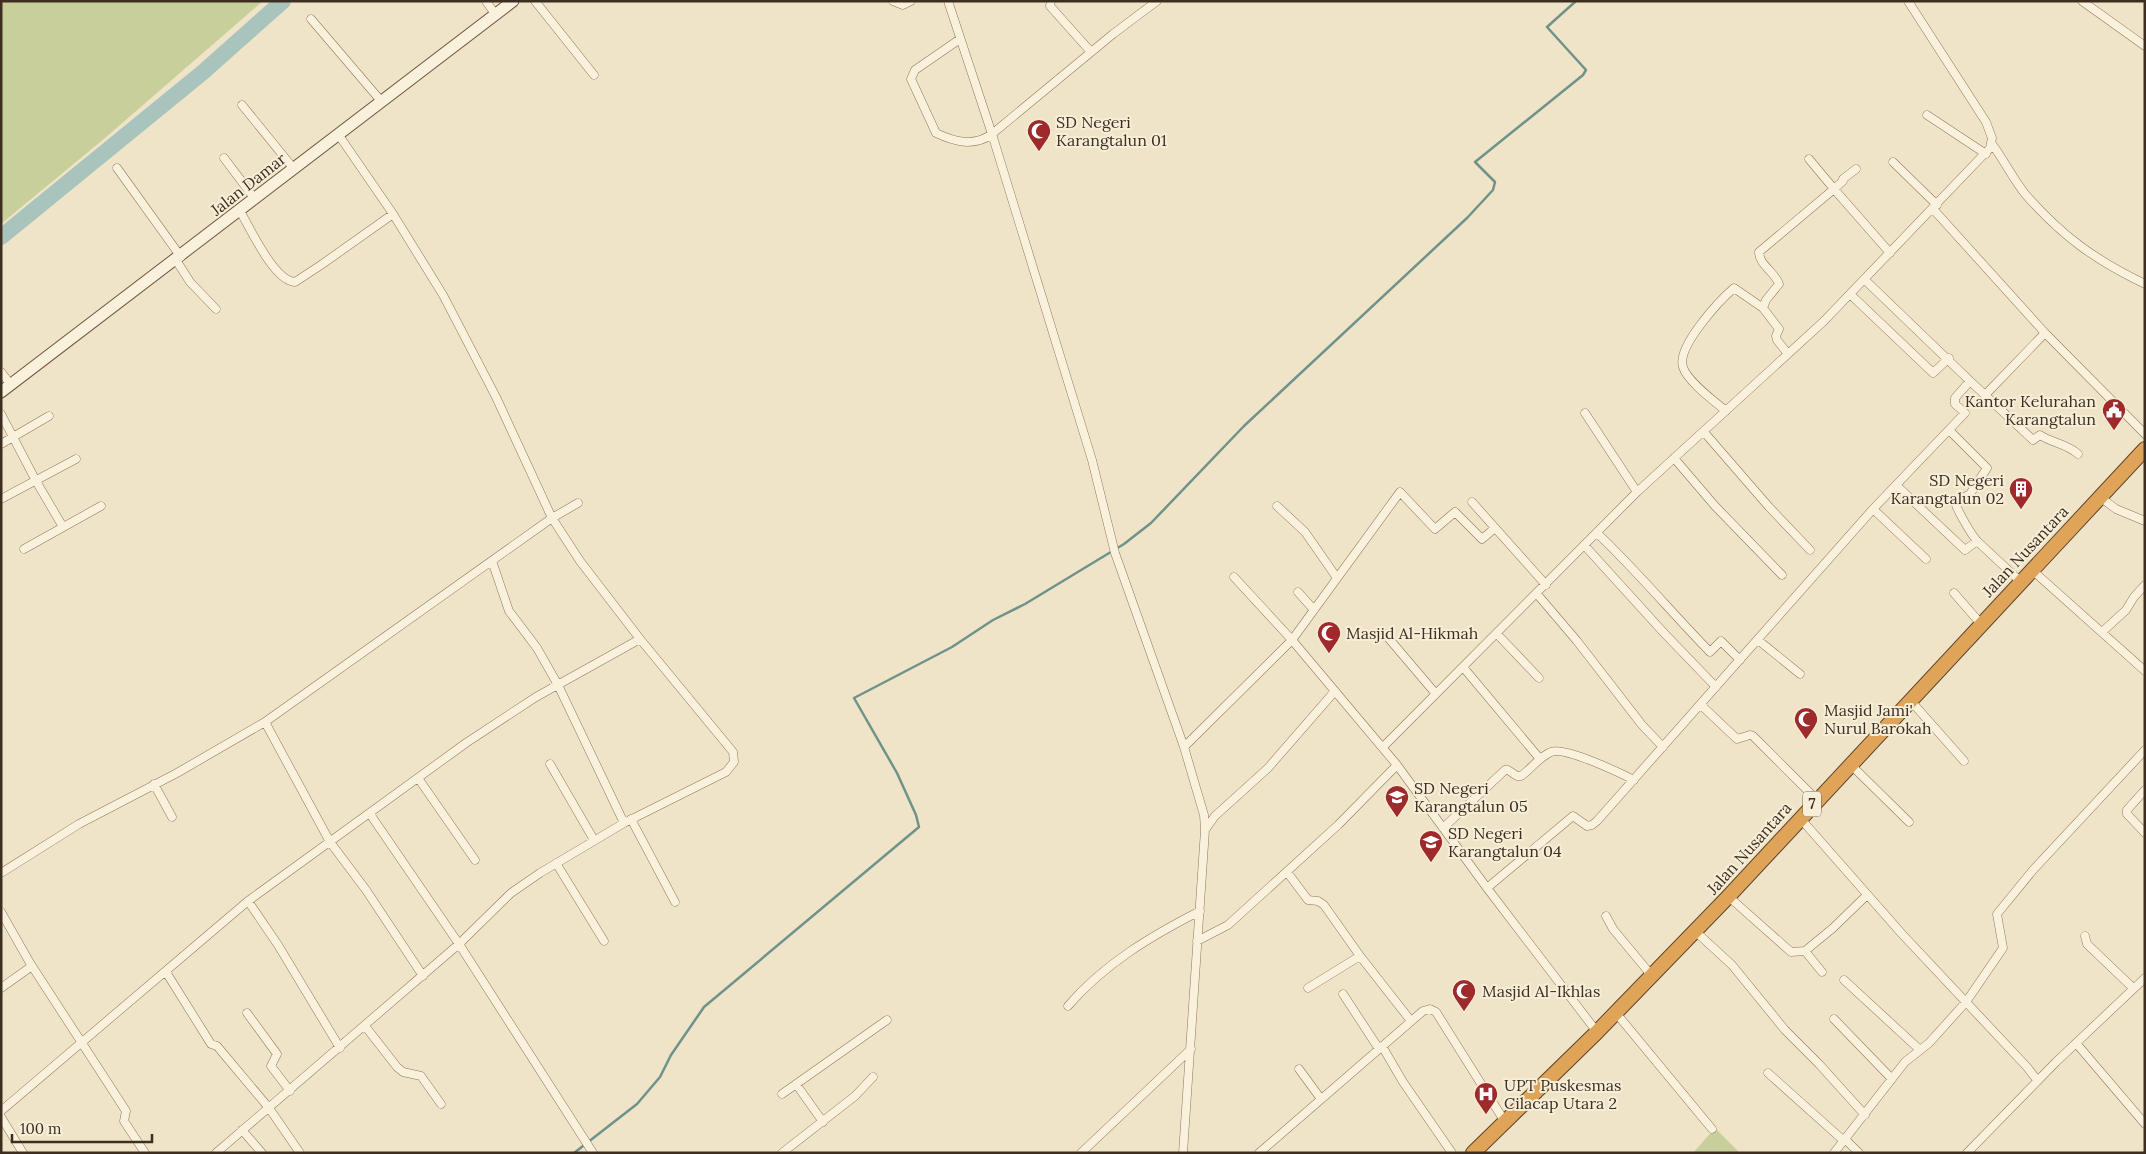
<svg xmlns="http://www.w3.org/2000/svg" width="2146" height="1154" viewBox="0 0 2146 1154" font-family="Lora,serif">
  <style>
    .green { fill: #c9cf9b }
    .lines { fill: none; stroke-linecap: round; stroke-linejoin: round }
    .stream { stroke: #6f938a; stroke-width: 2.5 }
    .river { stroke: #a9c4bc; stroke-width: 16 }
    .street-casing { stroke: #8d765c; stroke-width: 9 }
    .secondary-casing { stroke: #6f573f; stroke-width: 13 }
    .highway-casing { stroke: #5b4430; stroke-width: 16 }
    .street { stroke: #faf1dc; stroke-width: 8 }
    .secondary { stroke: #faf1dc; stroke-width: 11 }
    .highway { stroke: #e0a458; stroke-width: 14 }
    .labels { text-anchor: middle; stroke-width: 4; stroke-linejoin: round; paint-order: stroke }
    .shield { fill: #f7eed8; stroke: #756857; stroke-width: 1 }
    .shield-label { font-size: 15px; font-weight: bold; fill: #3d2e20 }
    .poi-label { font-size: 16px; fill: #3d2e20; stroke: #f7eed8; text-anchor: start }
    .street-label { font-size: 16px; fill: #3d2e20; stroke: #f7eed8 }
  </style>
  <rect width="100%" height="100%" fill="#f0e4c8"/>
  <path class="green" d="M1 1H263L105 138 1 224Z
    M1715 1128 1740 1153H1693Z"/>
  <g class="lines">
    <path class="stream" d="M574 1153 637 1104 660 1077 671 1055 704 1007 919 827 916 815 897 773 854 698 952 647 993 620 1025 604 1124 544 1151 523 1244 426 1467 218 1493 190 1495 182 1475 162 1583 75 1586 70 1547 27 1576 1"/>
    <path class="river" d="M1 237 202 73 283 1"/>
    <g class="street-casing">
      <path id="street" d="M486 1 495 14
        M535 1 594 75
        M893 1 903 5 911 1
        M948 1 992 134 1113 34 1157 1
        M1051 1 1050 6 1091 52
        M2082 1 2145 46
        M311 19 381 101
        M960 39 915 70 911 79 936 133C955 142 974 147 992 134L1092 460 1115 553 1184 747 1204 815 1205 830 1183 1153
        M242 105 294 169
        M1927 115 1986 154
        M338 134 393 214 443 295 496 397 552 518 580 561 640 639 733 752 734 762 726 772 624 823 540 873 511 893 459 944 593 1153
        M1992 144C2004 160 2013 179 2026 195 2062 236 2095 260 2145 284
        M224 158 255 199
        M1809 159 1834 189 1843 181V179L1856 169
        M1893 162 1937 205
        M117 168 181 257
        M1933 209 2045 333 2145 434
        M240 211C250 228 274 281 295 282L321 265 393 214
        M176 260 190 282 216 309
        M1850 294 1933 373 1949 358
        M1788 354 1777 340 1776 336 1779 329 1763 308 1766 300 1779 284C1775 272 1759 265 1759 252L1834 189 1890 253
        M1 372 11 385
        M1970 381 2033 440 2040 435C2052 443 2067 444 2078 454
        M1986 394 2045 333
        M1726 411C1714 401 1687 381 1683 367 1676 347 1720 300 1734 288L1763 308
        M1585 413 1637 492
        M1 414 36 481 63 527
        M1949 430 1987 468 1970 494 1955 502C1957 510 1971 534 1977 541
        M1704 432 1769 507 1810 550
        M1 444 49 416
        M1674 458 1715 506 1782 575
        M1896 485 1965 550 1977 541 2021 582
        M2100 497 2116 509 2145 521
        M1 499 76 459
        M1472 502 1546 585
        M1277 506 1305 532 1337 578
        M1873 509 1926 559
        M1597 533C1637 571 1672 613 1710 652L1721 641 1740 660
        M1585 546 1664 633 1716 687
        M24 549 101 506
        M492 561 509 611 537 648 558 685 624 823
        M2032 570 2145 671
        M1234 577 1292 640 1400 492 1435 529 1455 512 1482 539 1495 528
        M1298 592 1314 610
        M1954 593 1981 624
        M1537 594 1577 641 1642 725 1663 747
        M2102 632 2126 610 2134 597 2145 585
        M1385 634 1436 694
        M1497 634 1539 678
        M1758 640 1800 674
        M1463 667 1540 759
        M1910 700 1964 761
        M1701 705 1737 739 1750 735 1753 736 1817 800
        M265 722 330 842 366 890 423 976
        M1184 747 1292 640 1397 765 1487 888 1597 1032
        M1383 747 1637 492 1824 321 1990 148 1992 138 1986 122 1908 1
        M550 764 594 840
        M1850 764 1909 822
        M418 778 475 860
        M154 784 172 817
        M2145 790 2127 810V814L2145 833
        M1800 818 1902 934 2027 1067 2037 1080
        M631 819 675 902
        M1443 828 1505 770H1508L1517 776H1521C1531 769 1539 757 1551 752 1564 746 1620 773 1634 780
        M1205 830 1215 816 1268 768 1335 691
        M556 863 604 941
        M1287 872 1308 900 1318 901 1324 905 1360 956 1308 988
        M1 873 79 824 177 773 265 722 552 518 578 503
        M1487 888 1573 816 1587 826 1592 825 1597 821 1873 509 1965 413 1955 404V398L1970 381 1864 279
        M1729 897 1791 952 1805 951 1822 972
        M248 901 278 945 340 1048
        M1 912 30 963 126 1111 124 1121 145 1153
        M1606 916 1613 929 1652 976
        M1695 931 1732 965 1785 1030 1819 1064 1865 1115
        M2085 936 2087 944 2133 988
        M1197 941 1228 925 1338 825 1397 765
        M1805 951 1833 928 1867 895
        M1360 956 1411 1021
        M166 972 211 1044 217 1046 269 1108 300 1153
        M1844 980 1920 1050
        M1 988 32 966
        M1343 994 1379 1049
        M1068 1006C1104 964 1151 936 1200 911
        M247 1013 277 1054 271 1066 290 1091
        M1616 1013 1712 1129
        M1834 1019 1892 1079
        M365 1026 397 1067 403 1072 421 1076 441 1104
        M2076 1043 2145 1124
        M1382 1046 1403 1082 1452 1153
        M1299 1069 1321 1099
        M1768 1073 1844 1141
        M796 1084 823 1122
        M782 1094 887 1020
        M1 1111 248 901 466 743 536 697 640 639
        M1 1117 23 1153
        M242 1130 262 1153
        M1845 1139 1859 1153
        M216 1153 459 944 370 814
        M782 1153 855 1096 873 1077
        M1081 1153 1191 1049
        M1259 1153 1423 1011 1430 1009 1436 1012 1505 1122
        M1834 1153 1905 1062 1929 1043 1966 1002 2003 948 1997 914 2033 870 2145 750
        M1967 1153 2056 1062 2145 978"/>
    </g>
    <g class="secondary-casing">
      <path id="secondary" d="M1 392 513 1"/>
    </g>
    <g class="highway-casing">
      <path id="highway" d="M1473 1153 1597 1032 1727 898 2145 449"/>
    </g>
    <use href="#street" class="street"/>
    <use href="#secondary" class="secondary"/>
    <use href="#highway" class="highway"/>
  </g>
  <defs>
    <g id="mosque-pin" transform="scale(1.25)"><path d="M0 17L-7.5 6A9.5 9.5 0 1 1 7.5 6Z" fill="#9e2a2b" stroke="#f7eed8"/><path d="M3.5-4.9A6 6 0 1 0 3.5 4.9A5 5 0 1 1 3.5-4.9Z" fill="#fff"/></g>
    <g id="civic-pin" transform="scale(1.25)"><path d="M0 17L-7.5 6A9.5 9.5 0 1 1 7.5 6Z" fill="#9e2a2b" stroke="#f7eed8"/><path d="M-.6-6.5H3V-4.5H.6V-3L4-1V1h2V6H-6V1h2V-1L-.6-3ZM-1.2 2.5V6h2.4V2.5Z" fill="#fff"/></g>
    <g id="building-pin" transform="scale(1.25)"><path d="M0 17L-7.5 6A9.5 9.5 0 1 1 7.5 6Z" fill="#9e2a2b" stroke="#f7eed8"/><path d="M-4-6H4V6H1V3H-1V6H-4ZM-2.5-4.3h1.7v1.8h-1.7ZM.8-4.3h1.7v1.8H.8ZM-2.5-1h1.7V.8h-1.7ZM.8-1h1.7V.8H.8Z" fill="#fff"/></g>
    <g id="school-pin" transform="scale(1.25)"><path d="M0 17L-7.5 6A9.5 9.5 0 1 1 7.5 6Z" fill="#9e2a2b" stroke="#f7eed8"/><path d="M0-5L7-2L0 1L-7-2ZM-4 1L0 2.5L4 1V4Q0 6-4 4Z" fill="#fff"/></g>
    <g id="hospital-pin" transform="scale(1.25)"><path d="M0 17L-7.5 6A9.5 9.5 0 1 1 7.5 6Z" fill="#9e2a2b" stroke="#f7eed8"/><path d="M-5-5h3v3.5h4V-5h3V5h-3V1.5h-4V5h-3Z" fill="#fff"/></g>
  </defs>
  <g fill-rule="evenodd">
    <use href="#mosque-pin" x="1039" y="131"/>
    <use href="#civic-pin" x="2114" y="410"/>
    <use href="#building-pin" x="2021" y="489"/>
    <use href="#mosque-pin" x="1329" y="633"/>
    <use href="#mosque-pin" x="1806" y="719"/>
    <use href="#school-pin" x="1397" y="797"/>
    <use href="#school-pin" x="1431" y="842"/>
    <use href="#mosque-pin" x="1464" y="991"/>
    <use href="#hospital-pin" x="1486" y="1094"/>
  </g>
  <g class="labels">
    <rect class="shield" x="1803" y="791.5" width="18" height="25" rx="4"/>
    <g class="shield-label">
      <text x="1812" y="809">7</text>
    </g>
    <g class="poi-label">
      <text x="1056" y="128">SD Negeri<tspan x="1056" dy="18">Karangtalun 01</tspan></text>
      <text x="2096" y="407" text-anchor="end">Kantor Kelurahan<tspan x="2096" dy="18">Karangtalun</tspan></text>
      <text x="2004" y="486" text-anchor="end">SD Negeri<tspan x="2004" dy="18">Karangtalun 02</tspan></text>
      <text x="1346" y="639">Masjid Al-Hikmah</text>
      <text x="1824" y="716">Masjid Jami'<tspan x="1824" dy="18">Nurul Barokah</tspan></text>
      <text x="1414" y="794">SD Negeri<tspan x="1414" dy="18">Karangtalun 05</tspan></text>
      <text x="1448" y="839">SD Negeri<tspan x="1448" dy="18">Karangtalun 04</tspan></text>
      <text x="1482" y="997">Masjid Al-Ikhlas</text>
      <text x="1504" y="1091">UPT Puskesmas<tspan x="1504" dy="18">Cilacap Utara 2</tspan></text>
    </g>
    <g class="street-label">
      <text transform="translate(248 184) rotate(-38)" y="6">Jalan Damar</text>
      <text transform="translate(2025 551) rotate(-47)" y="6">Jalan Nusantara</text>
      <text transform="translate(1749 848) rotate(-48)" y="6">Jalan Nusantara</text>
    </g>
  </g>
  <rect width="2146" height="1154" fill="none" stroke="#3d2e20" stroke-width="5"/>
  <path d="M12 1134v8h140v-8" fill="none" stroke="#3d2e20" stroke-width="2.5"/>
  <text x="20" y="1134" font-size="15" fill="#3d2e20" stroke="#f7eed8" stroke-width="4" paint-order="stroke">100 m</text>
</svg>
